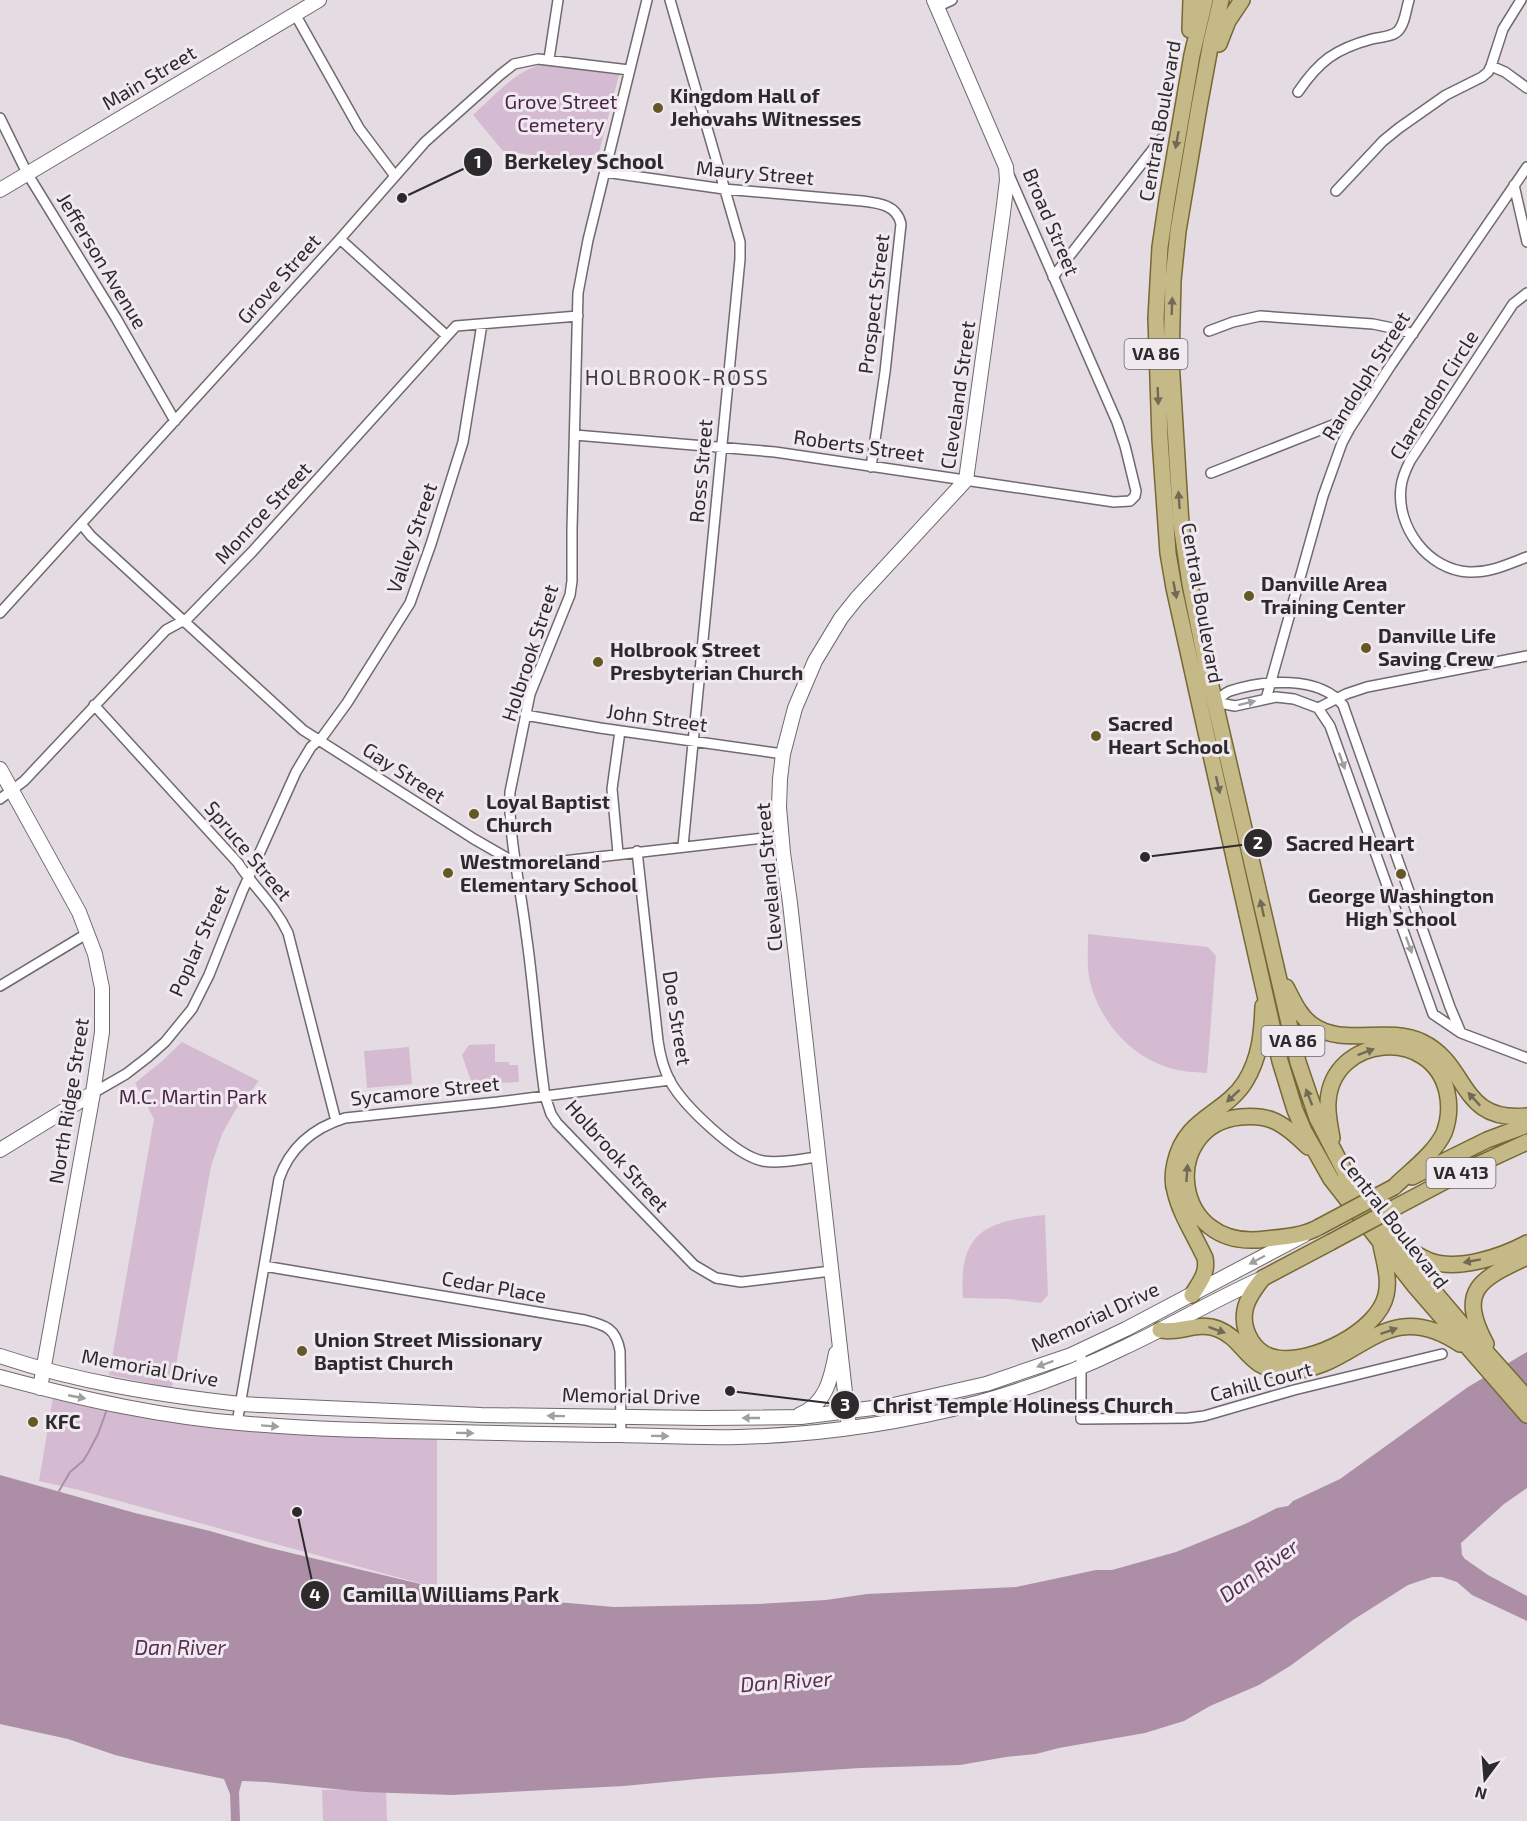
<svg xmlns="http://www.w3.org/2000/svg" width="1527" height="1821" viewBox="0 0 1527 1821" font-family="'Exo 2',sans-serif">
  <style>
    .green { fill: #d5bbd1 }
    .water { fill: #ac8fa7 }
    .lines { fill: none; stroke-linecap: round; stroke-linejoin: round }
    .stream { stroke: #ac8fa7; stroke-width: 2 }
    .street-casing { stroke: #70696f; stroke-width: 12 }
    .secondary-casing { stroke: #70696f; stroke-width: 16 }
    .primary-casing { stroke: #766934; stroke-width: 18 }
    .street { stroke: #fff; stroke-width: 9 }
    .secondary { stroke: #fff; stroke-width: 14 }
    .primary { stroke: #c5b988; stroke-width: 15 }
    .primary-bridge-casing { stroke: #766934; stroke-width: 18; stroke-linecap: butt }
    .primary-bridge { stroke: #c5b988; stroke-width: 15 }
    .oneway { fill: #716a55 }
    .oneway2 { fill: #a09fa0 }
    .poi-dot { fill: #645825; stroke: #f1e9f0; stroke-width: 2 }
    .labels { text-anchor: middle; stroke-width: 6; stroke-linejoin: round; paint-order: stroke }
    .shield { fill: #f1e9f0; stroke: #686367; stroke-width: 1.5 }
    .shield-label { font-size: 18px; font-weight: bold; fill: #2d2a2c }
    .street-label { font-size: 20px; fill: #2d2a2c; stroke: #f1e9f0 }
    .poi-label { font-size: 20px; font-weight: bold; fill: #2d2a2c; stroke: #f1e9f0; text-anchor: start }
    .park-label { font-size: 20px; fill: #4b2547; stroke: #f1e9f0 }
    .neighbourhood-label { font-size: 21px; letter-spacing: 1.5px; fill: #413b40; stroke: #f1e9f0 }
    .water-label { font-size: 21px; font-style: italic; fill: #572f52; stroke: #f1e9f0 }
    .leader { fill: none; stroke: #2d2a2c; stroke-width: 2 }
    .callout-dot { fill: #2d2a2c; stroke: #f1e9f0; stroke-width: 2 }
    .mark-label { font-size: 18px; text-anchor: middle; font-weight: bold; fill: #fff }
    .callout-label { font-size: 21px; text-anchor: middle; font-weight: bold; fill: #2d2a2c; stroke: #f1e9f0; stroke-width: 6; stroke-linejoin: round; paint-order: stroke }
  </style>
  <rect width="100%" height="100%" fill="#e4dce2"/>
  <path class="green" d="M545 65 619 75 596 164 503 151 473 115C491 99 522 64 545 65Z
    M1088 934 1208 947 1216 956 1207 1073C1195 1072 1182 1072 1170 1068 1133 1057 1104 1026 1092 989 1086 971 1088 952 1088 934Z
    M182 1042 259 1081 236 1109 222 1134 211 1166 172 1388 109 1375 154 1119 135 1083 161 1062Z
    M495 1044V1062H509V1065H518L519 1082 472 1084 462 1055 469 1045Z
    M409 1047 412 1084 367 1088 364 1051Z
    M1045 1215 1048 1295 1041 1303 1008 1299 963 1298C958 1231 987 1221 1045 1215Z
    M53 1397 437 1438V1588L79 1490 39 1481Z
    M386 1789 387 1821H323L322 1790Z"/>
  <path class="water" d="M1527 1352V1488L1504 1504 1461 1543 1462 1555 1465 1559 1488 1575 1527 1596V1621L1472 1595 1457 1582 1442 1577H1432L1408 1585 1353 1620 1290 1666 1259 1685 1210 1706 1184 1721 1145 1733 1059 1748 1036 1754 1006 1757 960 1765 860 1768 708 1778 624 1786 452 1795 364 1792 266 1782 242 1781 239 1792 240 1821H231L230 1794 224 1779 152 1764 115 1755 68 1739 0 1724V1475L135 1513 210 1531 266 1547 437 1588 467 1594 614 1607 758 1604 826 1600 867 1594 1016 1587 1096 1570H1112L1176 1552 1245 1524 1277 1508 1288 1506 1293 1501 1340 1479 1468 1387Z"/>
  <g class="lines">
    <path class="stream" d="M59 1491 70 1472 83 1461 88 1453 98 1434 106 1412"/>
    <g class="street-casing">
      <path id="street" d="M647 0 588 240 578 293 572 529V581L570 595 530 694 510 792C508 836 521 889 526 933 534 987 537 1042 545 1096L551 1114 557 1123 694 1265 716 1278 741 1282 831 1271
        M670 0 740 242V259L683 846
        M937 7 952 0
        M295 14 359 128 395 176
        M549 59 558 0
        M1491 66 1505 72 1527 88
        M1298 92C1319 61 1335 49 1372 39 1380 37 1392 37 1398 31 1405 24 1406 9 1409 0
        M0 118 27 173 116 318 175 421
        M605 172 724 189 862 201C879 203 897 205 901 224L885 372 871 467
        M1514 185 1527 242
        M1336 191 1383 141 1399 128 1446 95 1482 77 1488 72 1491 66 1503 29 1521 0
        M340 239 447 336
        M1053 277 1161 139
        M1527 293 1513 304 1410 461C1406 469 1402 478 1401 487 1396 527 1428 570 1469 572 1490 573 1508 564 1527 557
        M1209 331 1233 322 1260 316 1373 324 1397 329 1413 334
        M575 435 775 452 1114 502 1130 501 1135 496 1136 491 1125 446 1117 422 1009 175
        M1211 473 1358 415
        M82 525 91 536 303 730 474 839 516 863 528 865 781 836
        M0 613 340 239 425 142 500 75 514 64 538 59 629 70
        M1266 699 1323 496 1342 443 1350 428 1391 365 1527 167
        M94 705 238 863C254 888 275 905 288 933L336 1121
        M1318 708 1294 699 1276 697 1235 706 1215 702C1219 699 1224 693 1230 691 1263 680 1319 675 1343 705L1450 1007 1461 1033
        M1318 708 1330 726 1433 1014 1461 1033 1527 1058
        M1318 708 1346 694 1367 687 1527 656
        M525 715 600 728 783 754
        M0 799 24 781 166 630 188 618 252 552 456 326 578 316
        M637 851 658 1041C660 1055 663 1068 670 1081 683 1105 736 1156 763 1161 781 1164 800 1159 818 1157
        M618 853 612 789 620 731
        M0 986 88 933
        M93 1093 126 1074 148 1057 165 1042 192 1009 209 975 242 892 296 772 311 747 323 736 347 703 410 603 431 544 463 442 482 324
        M264 1266 585 1320C605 1325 616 1328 620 1351L621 1435
        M1081 1350V1419L1188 1418 1204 1416 1294 1390 1442 1354
        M237 1423 279 1179C290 1147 313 1128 345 1118L498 1102 670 1080"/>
    </g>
    <g class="secondary-casing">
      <path id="secondary" d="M0 190 319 0
        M0 769 79 912 95 954 102 988V1032L93 1093 40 1388
        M0 1150 93 1093
        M0 1356C77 1382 160 1395 240 1404L481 1415 704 1418 801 1417 889 1406 986 1384 1071 1355 1126 1329 1304 1235
        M0 1377C81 1399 165 1418 250 1424 332 1431 415 1431 497 1433 539 1434 580 1435 621 1435 660 1436 699 1438 739 1437 818 1435 900 1423 977 1403 1027 1389 1076 1371 1123 1348 1171 1326 1215 1299 1263 1278
        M799 1415C826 1404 831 1379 836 1353
        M849 1428 790 903 783 853 779 807 780 779 783 754 795 708 815 661 841 618 857 598 966 480 1003 213 1007 180 1006 167 934 0"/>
    </g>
    <g class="primary-casing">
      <path id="primary" d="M1205 0 1192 55 1167 200 1160 247 1156 318 1160 439 1168 553 1174 588 1213 764 1280 1061 1295 1110 1304 1131 1331 1179 1414 1285 1527 1415
        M1221 0 1211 42 1199 107 1178 231 1173 280 1171 360 1181 524 1190 584 1208 673 1298 1062 1317 1118 1349 1180 1402 1254 1471 1335 1527 1398
        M1190 30 1191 0
        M1219 44 1228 21 1242 0
        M1286 987C1293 1000 1299 1015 1311 1024 1342 1048 1386 1025 1422 1042 1470 1065 1458 1123 1527 1116
        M1332 1138C1330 1126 1327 1114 1328 1102 1332 1035 1432 1026 1447 1092 1450 1106 1449 1120 1444 1133 1434 1154 1410 1171 1394 1187
        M1308 1147C1298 1137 1285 1125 1272 1120 1262 1116 1250 1116 1240 1117 1160 1125 1170 1253 1266 1239 1284 1237 1303 1236 1319 1227
        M1412 1177 1487 1140 1527 1125
        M1396 1207 1464 1171 1527 1142
        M1331 1242 1263 1278C1256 1287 1247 1298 1245 1310 1241 1331 1255 1355 1277 1358 1312 1364 1378 1331 1386 1295 1390 1279 1384 1261 1381 1245
        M1400 1244C1410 1250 1419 1257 1430 1261 1458 1271 1501 1257 1527 1243
        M1192 1295C1200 1282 1208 1273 1205 1258 1195 1236 1180 1214 1175 1191 1172 1182 1173 1172 1175 1163 1185 1117 1224 1115 1245 1082 1260 1058 1262 1033 1263 1006
        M1160 1330C1180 1334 1197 1321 1218 1329 1246 1340 1247 1371 1286 1371 1357 1372 1382 1292 1460 1344
        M1486 1344C1457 1290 1480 1279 1527 1257"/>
    </g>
    <use href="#street" class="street"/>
    <use href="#secondary" class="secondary"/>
    <use href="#primary" class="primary"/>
    <g class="primary-bridge-casing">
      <path id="primary-bridge" d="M1319 1227 1394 1187
        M1331 1242 1396 1207"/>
    </g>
    <use href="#primary-bridge" class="primary-bridge"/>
  </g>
  <defs><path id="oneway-solid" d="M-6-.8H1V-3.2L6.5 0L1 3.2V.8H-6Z" transform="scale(1.5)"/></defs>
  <g class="oneway">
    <use href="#oneway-solid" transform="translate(1177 140) rotate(100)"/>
    <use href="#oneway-solid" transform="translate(1172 306) rotate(-88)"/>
    <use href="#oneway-solid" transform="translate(1158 396) rotate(88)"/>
    <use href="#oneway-solid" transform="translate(1179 500) rotate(-94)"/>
    <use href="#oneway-solid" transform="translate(1175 590) rotate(79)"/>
    <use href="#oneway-solid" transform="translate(1218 785) rotate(77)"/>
    <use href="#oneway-solid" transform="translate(1262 908) rotate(-103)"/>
    <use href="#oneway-solid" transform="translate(1366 1052) rotate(-21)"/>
    <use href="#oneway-solid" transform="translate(1233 1096) rotate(137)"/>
    <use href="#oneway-solid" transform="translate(1309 1097) rotate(-111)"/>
    <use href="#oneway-solid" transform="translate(1474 1099) rotate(-133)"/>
    <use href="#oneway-solid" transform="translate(1187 1173) rotate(-86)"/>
    <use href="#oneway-solid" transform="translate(1472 1261) rotate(170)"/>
    <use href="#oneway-solid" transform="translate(1217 1330) rotate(20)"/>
    <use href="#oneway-solid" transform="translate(1389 1331) rotate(-19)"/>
  </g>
  <g class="oneway2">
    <use href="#oneway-solid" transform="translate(1247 703) rotate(-14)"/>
    <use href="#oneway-solid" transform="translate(1342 761) rotate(70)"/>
    <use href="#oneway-solid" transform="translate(1409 945) rotate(70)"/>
    <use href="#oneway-solid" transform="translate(1257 1260) rotate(152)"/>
    <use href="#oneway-solid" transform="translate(1045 1364) rotate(160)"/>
    <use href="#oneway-solid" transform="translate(77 1397) rotate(11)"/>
    <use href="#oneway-solid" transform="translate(556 1416) rotate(-179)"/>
    <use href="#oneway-solid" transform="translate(751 1418) rotate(180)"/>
    <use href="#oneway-solid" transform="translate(270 1426) rotate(4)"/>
    <use href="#oneway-solid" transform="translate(465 1433) rotate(1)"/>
    <use href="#oneway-solid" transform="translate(660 1436) rotate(1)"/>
  </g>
  <g class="poi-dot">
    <circle cx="658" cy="108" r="6"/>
    <circle cx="1249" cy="596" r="6"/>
    <circle cx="1366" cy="648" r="6"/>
    <circle cx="598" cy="662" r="6"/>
    <circle cx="1096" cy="736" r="6"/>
    <circle cx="474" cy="814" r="6"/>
    <circle cx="448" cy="873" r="6"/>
    <circle cx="1401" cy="874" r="6"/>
    <circle cx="302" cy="1351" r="6"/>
    <circle cx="33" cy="1422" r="6"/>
  </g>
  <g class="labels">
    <g class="shield">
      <rect x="1124.5" y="339" width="63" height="30" rx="4.5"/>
      <rect x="1261.5" y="1026" width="63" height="30" rx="4.5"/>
      <rect x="1426.5" y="1158" width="69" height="30" rx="4.5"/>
    </g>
    <g class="shield-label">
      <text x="1156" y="360">VA 86</text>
      <text x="1293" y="1047">VA 86</text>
      <text x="1461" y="1179">VA 413</text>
    </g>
    <g class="street-label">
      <text transform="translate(149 78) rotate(-31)" y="7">Main Street</text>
      <text transform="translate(1160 121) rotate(-80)" y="7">Central Boulevard</text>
      <text transform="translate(755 173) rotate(5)" y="7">Maury Street</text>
      <text transform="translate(1051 222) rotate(67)" y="7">Broad Street</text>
      <text transform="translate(102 261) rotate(59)" y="7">Jefferson Avenue</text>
      <text transform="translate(279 279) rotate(-48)" y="7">Grove Street</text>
      <text transform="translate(874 304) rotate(-83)" y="7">Prospect Street</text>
      <text transform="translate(1366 376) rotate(-58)" y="7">Randolph Street</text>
      <text transform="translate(958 395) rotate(-82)" y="7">Cleveland Street</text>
      <text transform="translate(1434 395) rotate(-58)" y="7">Clarendon Circle</text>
      <text transform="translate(859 446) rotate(8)" y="7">Roberts Street</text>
      <text transform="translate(701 471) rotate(-85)" y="7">Ross Street</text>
      <text transform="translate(263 513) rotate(-47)" y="7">Monroe Street</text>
      <text transform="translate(412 538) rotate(-71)" y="7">Valley Street</text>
      <text transform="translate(1202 603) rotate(80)" y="7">Central Boulevard</text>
      <text transform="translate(530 653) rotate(-72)" y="7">Holbrook Street</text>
      <text transform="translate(657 718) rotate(8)" y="7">John Street</text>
      <text transform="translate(404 773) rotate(33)" y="7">Gay Street</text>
      <text transform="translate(248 851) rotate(50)" y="7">Spruce Street</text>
      <text transform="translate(769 877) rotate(-95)" y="7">Cleveland Street</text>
      <text transform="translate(199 941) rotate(-66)" y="7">Poplar Street</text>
      <text transform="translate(677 1018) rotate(81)" y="7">Doe Street</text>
      <text transform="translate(425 1091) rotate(-6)" y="7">Sycamore Street</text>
      <text transform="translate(69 1101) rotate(-81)" y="7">North Ridge Street</text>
      <text transform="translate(617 1156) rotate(48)" y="7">Holbrook Street</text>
      <text transform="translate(1394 1222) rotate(52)" y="7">Central Boulevard</text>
      <text transform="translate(494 1287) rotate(10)" y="7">Cedar Place</text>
      <text transform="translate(1095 1317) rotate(-25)" y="7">Memorial Drive</text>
      <text transform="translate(150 1368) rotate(10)" y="7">Memorial Drive</text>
      <text transform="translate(1261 1382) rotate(-15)" y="7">Cahill Court</text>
      <text transform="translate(631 1396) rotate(1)" y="7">Memorial Drive</text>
    </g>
    <g class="poi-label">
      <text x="670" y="103">Kingdom Hall of<tspan x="670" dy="23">Jehovahs Witnesses</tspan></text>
      <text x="1261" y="591">Danville Area<tspan x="1261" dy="23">Training Center</tspan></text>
      <text x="1378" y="643">Danville Life<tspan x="1378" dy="23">Saving Crew</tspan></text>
      <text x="610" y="657">Holbrook Street<tspan x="610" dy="23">Presbyterian Church</tspan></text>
      <text x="1108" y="731">Sacred<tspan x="1108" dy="23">Heart School</tspan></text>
      <text x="486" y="809">Loyal Baptist<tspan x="486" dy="23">Church</tspan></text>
      <text x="460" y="869">Westmoreland<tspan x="460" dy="23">Elementary School</tspan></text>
      <text x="1401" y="903" text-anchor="middle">George Washington<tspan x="1401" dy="23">High School</tspan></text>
      <text x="314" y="1347">Union Street Missionary<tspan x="314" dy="23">Baptist Church</tspan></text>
      <text x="45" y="1429">KFC</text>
    </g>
    <g class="park-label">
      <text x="561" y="109">Grove Street<tspan x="561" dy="23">Cemetery</tspan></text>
      <text x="193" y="1104">M.C. Martin Park</text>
    </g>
    <g class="neighbourhood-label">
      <text x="677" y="385">HOLBROOK-ROSS</text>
    </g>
    <g class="water-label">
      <text transform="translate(1259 1571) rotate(-36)" y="7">Dan River</text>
      <text x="180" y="1655">Dan River</text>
      <text transform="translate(786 1682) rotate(-4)" y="7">Dan River</text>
    </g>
  </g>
  <path class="leader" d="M402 198L478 162M1145 857L1258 843M730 1391L845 1405M297 1512L315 1595"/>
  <g class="callout-dot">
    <circle cx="402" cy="198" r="6"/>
    <circle cx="1145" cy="857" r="6"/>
    <circle cx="730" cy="1391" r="6"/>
    <circle cx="297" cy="1512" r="6"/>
    <circle cx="478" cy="162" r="15"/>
    <circle cx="1258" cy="843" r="15"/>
    <circle cx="845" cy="1405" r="15"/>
    <circle cx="315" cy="1595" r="15"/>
  </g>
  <g class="mark-label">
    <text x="478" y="168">1</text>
    <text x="1258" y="849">2</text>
    <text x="845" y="1411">3</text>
    <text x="315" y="1601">4</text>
  </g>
  <g class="callout-label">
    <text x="584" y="169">Berkeley School</text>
    <text x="1350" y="851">Sacred Heart</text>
    <text x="1023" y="1413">Christ Temple Holiness Church</text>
    <text x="451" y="1602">Camilla Williams Park</text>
  </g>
  <g transform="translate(1485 1779) rotate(196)" stroke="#f1e9f0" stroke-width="4.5" paint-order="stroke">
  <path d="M0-4.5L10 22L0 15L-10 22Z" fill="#2d2a2c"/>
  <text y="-9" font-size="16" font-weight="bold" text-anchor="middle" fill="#2d2a2c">N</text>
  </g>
</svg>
